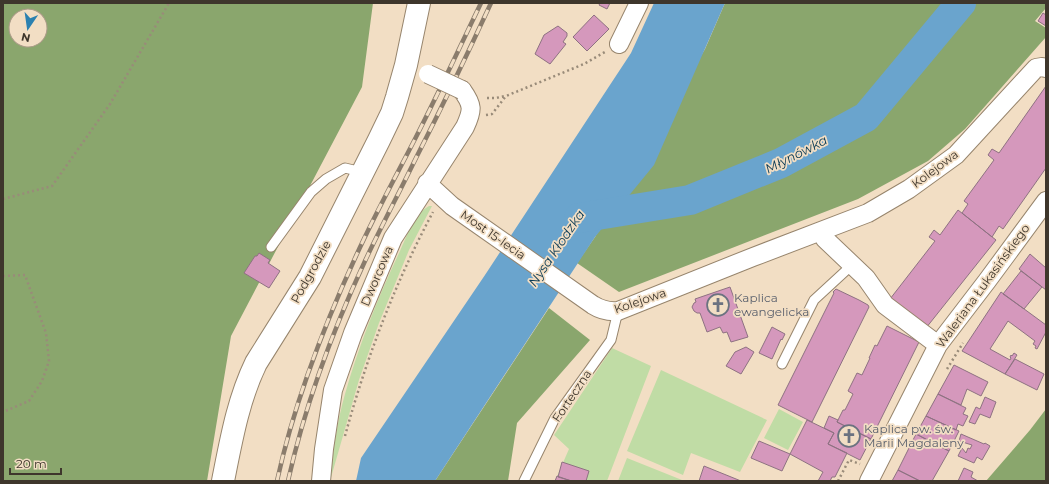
<svg xmlns="http://www.w3.org/2000/svg" width="1049" height="484" viewBox="0 0 1049 484" font-family="Montserrat,sans-serif">
  <style>
    .green { fill: #c0dca5 }
    .forest { fill: #8aa66d; fill-rule: evenodd }
    .water { fill: #6aa4cd }
    .lines { fill: none; stroke-linecap: round; stroke-linejoin: round }
    .river { stroke: #6aa4cd; stroke-width: 30 }
    .building { fill: #d598bc; stroke: #8e7282 }
    .service-casing { stroke: #97856d; stroke-width: 11 }
    .minor-casing { stroke: #97856d; stroke-width: 20 }
    .secondary-casing { stroke: #97856d; stroke-width: 24 }
    .path { stroke: #998b79; stroke-width: 2.5; stroke-dasharray: 2 3; stroke-linecap: butt }
    .service { stroke: #fff; stroke-width: 9 }
    .minor { stroke: #fff; stroke-width: 18 }
    .secondary { stroke: #fff; stroke-width: 22 }
    .rail-casing { stroke: #8a7c6c; stroke-width: 4.5 }
    .rail { stroke: #f2dec4; stroke-width: 3; stroke-dasharray: 9; stroke-linecap: butt }
    .minor-bridge-casing { stroke: #97856d; stroke-width: 20; stroke-linecap: butt }
    .minor-bridge { stroke: #fff; stroke-width: 18 }
    .labels { text-anchor: middle; stroke-width: 3.5; stroke-linejoin: round; paint-order: stroke }
    .street-label { font-size: 12px; fill: #3e362c; stroke: #f2dec4 }
    .worship-label { font-size: 12px; fill: #5b616d; stroke: #f2dec4; text-anchor: start }
    .water-label { font-size: 13px; font-style: italic; fill: #083954; stroke: #f2dec4 }
  </style>
  <rect width="100%" height="100%" fill="#f2dec4"/>
  <path class="green" d="M429 206H432L422 225 409 250 379 323 359 380 330 481C333 452 337 422 345 394 359 345 378 297 400 251 407 236 414 214 429 206Z
    M612 348 651 366 607 481H555L569 449 554 435Z
    M661 370 767 420 740 472 691 453 683 475 627 451Z
    M779 409 803 422 788 450 764 438Z
    M627 458 682 480 681 481H618Z"/>
  <path class="forest" d="M3 3H373L362 87 231 336 207 481H3ZM16 16H40V40H16Z
    M725 3H1046V8L1035 21 1046 28V37L965 129 928 161 858 199 619 292 577 263 595 237 705 49Z
    M549 308 590 340 517 423 508 481H435Z
    M1046 409V481H986L1030 430Z"/>
  <path class="water" d="M654 3H725L654 165 595 237 435 481H356L361 458 485 275 631 53Z"/>
  <g class="lines">
    <path class="river" d="M579 218 690 200 781 163 866 117 961 3"/>
  </g>
  <path class="building" d="M600 3H610L607 9 599 5Z
    M1043 13 1046 15V14V26L1038 21Z
    M594 15 609 29 587 51 573 37Z
    M558 26 567 33V36L563 42 566 44 550 64 535 54 544 35Z
    M1046 86V168L1003 229 999 226 992 237 962 213 968 204 964 201 994 160 988 155 992 149 999 153Z
    M958 210 996 240 926 328 890 299 935 241 929 237 934 230 940 235Z
    M259 253 270 260 268 263 280 271 269 288 244 273 255 256H257Z
    M1030 254 1046 268V290L1019 269Z
    M1021 271 1042 287 1024 309 1003 294Z
    M730 287 748 337 731 342 727 332 723 333 720 327 707 332 700 313H697L694 311 692 307 694 303 696 302 695 299Z
    M836 289 859 300 868 305 869 307 812 422 778 405 834 293 833 292Z
    M1001 292 1046 325V332L1037 349 1035 348 1036 346 1033 344 1035 341 1008 321 990 349 1010 360 1011 358 1010 357 1011 355 1012 356 1014 353 1017 355 1005 374 962 351Z
    M887 326 919 342 871 439 837 422 843 410H845L853 394 848 391 857 373 862 375 870 358H869L875 345 877 346Z
    M772 327 785 334 782 340 781 339 772 359 759 353Z
    M746 347 754 352 741 374 726 366 735 352Z
    M1015 359 1044 374 1037 390 1005 374Z
    M954 365 988 382 981 396 967 389 961 405 938 394Z
    M938 394 966 408 963 414 968 416 963 426 958 424 956 430 926 416Z
    M985 397 996 402 990 418 980 414 975 424 969 422 976 407 980 409Z
    M829 416 838 420 837 422 871 439 860 460 828 444 834 433 824 428Z
    M926 416 959 431 949 451 916 434Z
    M807 420 834 433 828 444 847 453 835 477H832L830 481H818L823 472 790 454Z
    M916 434 949 451 932 481H920L898 470Z
    M961 434 984 444 985 443 990 446 982 460 977 457 974 463 958 456 962 448 966 453 968 448 970 449 972 445 959 441Z
    M759 441 790 454 782 471 751 458Z
    M562 462 589 471 586 481H572L558 477Z
    M704 466 741 481H699Z
    M964 468 973 472 971 477 978 481H958Z
    M898 470 920 481H892Z
    M557 476 571 481H555Z"/>
  <g class="lines">
    <g class="service-casing">
      <path id="service" d="M271 247 311 192 326 179 345 168 362 172
        M782 364 814 300 852 265
        M524 481 555 418 611 340 618 311"/>
    </g>
    <g class="minor-casing">
      <path id="minor" d="M619 44 639 3
        M427 183 452 206 593 305C601 310 608 312 618 311L753 257 868 213 909 189 956 155 1036 68 1042 67 1046 68
        M822 231 825 239 866 278 885 305 938 345
        M321 481 324 449 333 390 353 333 393 238 465 127C473 110 473 105 462 90
        M869 481 938 345 987 281 1046 201"/>
    </g>
    <g class="secondary-casing">
      <path id="secondary" d="M223 481C231 441 238 400 256 363L310 277 379 140 392 113 397 97 406 65 419 3"/>
    </g>
    <path class="path" d="M487 98H496L505 96
      M486 115 492 114 506 96 584 64 605 52
      M3 199 52 186 110 104 169 3
      M3 276 25 275 46 333 49 361 42 381 29 401 3 412
      M947 369 963 343
      M345 436C366 359 395 283 433 212
      M838 481 849 460 860 464"/>
    <use href="#service" class="service"/>
    <use href="#minor" class="minor"/>
    <use href="#secondary" class="secondary"/>
    <g class="rail-casing">
      <path id="rail" d="M277 481C294 403 323 328 356 256 374 216 395 178 415 139 438 94 459 49 481 3
        M288 481C305 405 332 332 365 261 381 227 399 193 416 158 442 107 467 55 491 3"/>
    </g>
    <use href="#rail" class="rail"/>
    <g class="minor-bridge-casing">
      <path id="minor-bridge" d="M428 74 462 90"/>
    </g>
    <use href="#minor-bridge" class="minor-bridge"/>
  </g>
  <defs>
    <g id="church-ring" transform="scale(1.15)"><circle r="9.5" fill="#f2dec4" stroke="#6b7280" stroke-width="1.5"/><path d="M-1.2-6h2.4v3.5h3.3v2.4h-3.3V6h-2.4V-.1h-3.3v-2.4h3.3Z" fill="#6b7280"/></g>
  </defs>
  <g fill-rule="evenodd">
    <use href="#church-ring" x="718" y="305"/>
    <use href="#church-ring" x="849" y="436"/>
  </g>
  <g class="labels">
    <g class="street-label">
      <text transform="translate(935 169) rotate(-37)" y="4">Kolejowa</text>
      <text transform="translate(493 235) rotate(35)" y="4">Most 15-lecia</text>
      <text transform="translate(311 272) rotate(-61)" y="4">Podgrodzie</text>
      <text transform="translate(377 276) rotate(-67)" y="4">Dworcowa</text>
      <text transform="translate(983 286) rotate(-54)" y="4">Waleriana Łukasińskiego</text>
      <text transform="translate(640 301) rotate(-19)" y="4">Kolejowa</text>
      <text transform="translate(572 396) rotate(-56)" y="4">Forteczna</text>
    </g>
    <g class="worship-label">
      <text x="734" y="302">Kaplica<tspan x="734" dy="14">ewangelicka</tspan></text>
      <text x="864" y="433">Kaplica pw. św.<tspan x="864" dy="14">Marii Magdaleny</tspan></text>
    </g>
    <g class="water-label">
      <text transform="translate(796 154) rotate(-27)" y="5">Młynówka</text>
      <text transform="translate(556 248) rotate(-56)" y="5">Nysa Kłodzka</text>
    </g>
  </g>
  <rect width="1049" height="484" fill="none" stroke="#3e362c" stroke-width="8"/>
  <g transform="translate(28 28) rotate(193)"><circle r="19" fill="#f2dec4" stroke="#aa9b87"/>
  <path d="M0-3L7 15L0 10L-7 15Z" fill="#2b81b0"/>
  <text y="-6" font-size="11" font-weight="bold" text-anchor="middle" fill="#3e362c">N</text>
  </g>
  <path d="M10 468v6h51v-6" fill="none" stroke="#3e362c" stroke-width="2"/>
  <text x="16" y="468" font-size="12" fill="#3e362c" stroke="#f2dec4" stroke-width="3" paint-order="stroke">20 m</text>
</svg>
